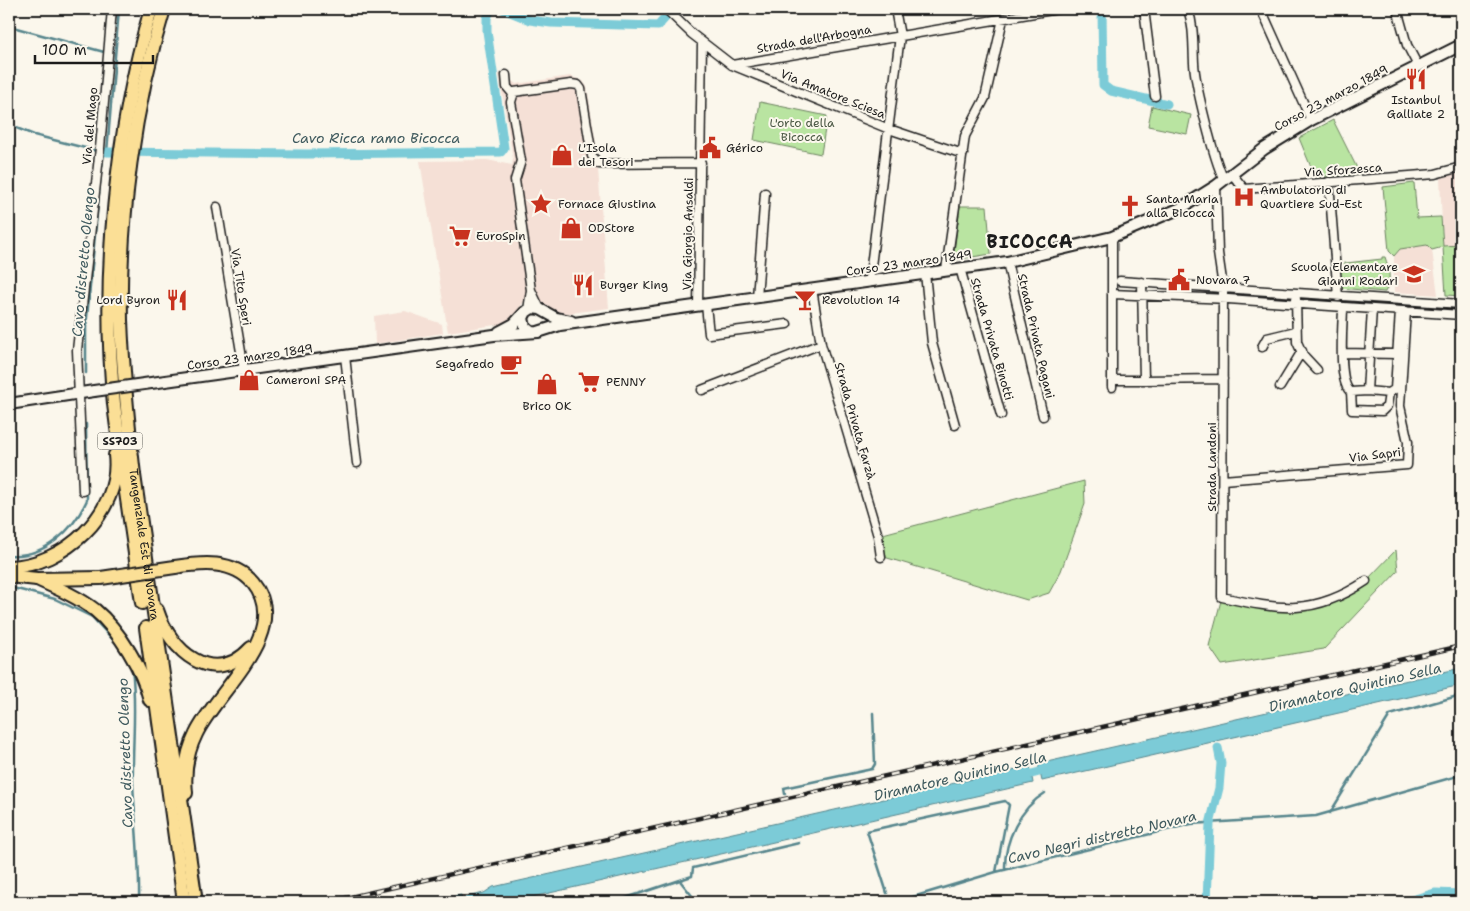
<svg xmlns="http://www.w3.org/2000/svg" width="1470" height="911" viewBox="0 0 1470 911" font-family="'Shantell Sans',sans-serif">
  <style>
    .built { fill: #f5e0d6 }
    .green { fill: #b9e4a1; stroke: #6a805e }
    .water { fill: #7ccbd7; stroke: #56858c }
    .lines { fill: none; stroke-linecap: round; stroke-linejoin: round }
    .stream { stroke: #56858c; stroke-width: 2.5 }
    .canal { stroke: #7ccbd7; stroke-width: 9 }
    .minor-casing { stroke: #1c1c1c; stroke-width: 11 }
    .secondary-casing { stroke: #1c1c1c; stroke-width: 14 }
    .trunk-casing { stroke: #1c1c1c; stroke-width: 16 }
    .minor { stroke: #fbf7ec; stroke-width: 8 }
    .secondary { stroke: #fbf7ec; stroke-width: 10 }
    .trunk { stroke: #fbdf96; stroke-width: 12 }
    .rail-casing { stroke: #1c1c1c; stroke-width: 4.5 }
    .rail { stroke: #fbf7ec; stroke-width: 2.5; stroke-dasharray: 8; stroke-linecap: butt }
    .secondary-bridge-casing { stroke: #1c1c1c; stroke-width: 14; stroke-linecap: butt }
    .trunk-bridge-casing { stroke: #1c1c1c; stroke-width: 16; stroke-linecap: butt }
    .secondary-bridge { stroke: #fbf7ec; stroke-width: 10 }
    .trunk-bridge { stroke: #fbdf96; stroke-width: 12 }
    .labels { text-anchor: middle; stroke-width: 4; stroke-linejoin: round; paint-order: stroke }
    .shield { fill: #fbf7ec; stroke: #5f5e5a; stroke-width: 1 }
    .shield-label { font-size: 11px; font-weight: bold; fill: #1c1c1c }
    .street-label { font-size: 12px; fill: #1c1c1c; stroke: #fbf7ec }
    .poi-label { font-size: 12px; fill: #1c1c1c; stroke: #fbf7ec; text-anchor: start }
    .park-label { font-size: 12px; fill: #4b5844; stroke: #fbf7ec }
    .water-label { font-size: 14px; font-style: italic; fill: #3e595d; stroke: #fbf7ec }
    .district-label { font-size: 18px; font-weight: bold; letter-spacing: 1px; fill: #1c1c1c; stroke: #fbf7ec }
  </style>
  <rect width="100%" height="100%" fill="#fbf7ec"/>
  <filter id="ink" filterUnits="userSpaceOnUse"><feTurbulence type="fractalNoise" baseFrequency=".02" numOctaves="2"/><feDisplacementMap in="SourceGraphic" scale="10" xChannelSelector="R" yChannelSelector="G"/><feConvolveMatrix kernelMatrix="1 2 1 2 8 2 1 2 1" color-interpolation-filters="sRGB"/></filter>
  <g filter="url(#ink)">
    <path class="built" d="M511 73 512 81 516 84 570 76 583 81 587 87 596 144 609 308 563 314 551 311 538 299 525 300 512 319 502 324 448 332 420 161 487 160 512 165 513 159 499 74Z
      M1461 173V245L1443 246 1440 178Z
      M1427 245 1432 250 1438 295 1394 292V256L1400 249Z
      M405 311 442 324 443 333 375 344 374 316Z"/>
    <path class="green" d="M760 102 827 116 821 154 754 140Z
      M1152 106 1191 115 1187 134 1148 126Z
      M1333 120 1360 174 1315 177 1299 138Z
      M1414 183 1417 218 1441 217 1443 246 1461 245V296L1446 295 1443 247 1432 250 1427 245 1400 249 1394 256 1389 251 1383 187Z
      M960 206H987L991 254 953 260Z
      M1382 257H1385C1389 269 1392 281 1385 292L1339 288 1337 264 1382 259Z
      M1084 481 1085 504 1061 571 1049 593 1027 600 884 557 879 535Z
      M1396 550 1398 571 1324 649 1222 665 1209 646 1222 597 1287 608 1333 599 1366 581Z"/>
    <path class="water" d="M1461 668V685L1042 781 1038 764Z
      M1030 766 1033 783 510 902H429L461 895 462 898 484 893 493 887Z"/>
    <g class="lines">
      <path class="stream" d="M9 26 104 52
        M9 125 34 135 97 151
        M86 373V328L101 173 104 152H107L119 9
        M9 555C44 558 73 531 87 500L86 424
        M9 587 55 599 92 617 117 644
        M132 668C137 706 132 744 133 783 135 823 140 862 139 902
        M785 794 784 788 872 769 875 764 873 713
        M1330 813 1390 715 1461 695
        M1005 870C1004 841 1020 808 1045 793
        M681 882 697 902
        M887 893 867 831 1005 801 1009 805 996 872
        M614 902 692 876 693 868 799 843
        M896 902 996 872 1191 824 1316 816 1461 775"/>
      <path class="canal" d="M503 9 530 20 551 23 658 26 673 9
        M1102 9 1103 85 1111 91 1167 104
        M107 152 307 154 501 152 504 148 487 31V18L491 9
        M1020 777 1051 769
        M1207 902 1210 824 1219 788 1221 763 1218 748
        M1405 902 1435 893 1461 894"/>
      <g class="minor-casing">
        <path id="minor" d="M666 9 692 34 732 65 889 129 963 154
          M1144 9 1155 96
          M1188 9C1194 27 1193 43 1194 63 1195 85 1214 160 1224 180
          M1261 9 1311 120
          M1397 9 1407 45 1418 66
          M732 65 1058 9
          M506 75 507 87 513 94
          M1232 174 1244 189 1435 174 1461 167
          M1329 182 1338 297
          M1216 186 1218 253 1223 287 1222 597C1280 610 1314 616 1366 581
          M217 207 244 370
          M1112 237V387
          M1007 262 1043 416
          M960 268 1001 415
          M946 270 965 136 985 98 1003 19
          M925 273 932 343 955 425
          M1120 281 1461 304
          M869 282 900 36 895 9
          M1142 282 1144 380 1223 379
          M812 289 821 344 878 536 881 557
          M531 290 515 180 521 161 511 102 514 92 571 84 578 85 581 89 592 156 599 164 701 163
          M1112 294 1228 299 1461 315
          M757 297 765 193
          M1296 299 1297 342 1303 355 1317 370
          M706 305 709 334 787 324
          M698 306 702 42
          M1343 307C1343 324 1337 383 1351 392
          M528 310 531 290 540 309
          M1262 347 1267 338 1296 331
          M1342 353 1397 354
          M345 356 357 463
          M1117 380H1144
          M1280 387 1302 351
          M702 390 821 344
          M1367 391 1351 392 1352 410 1382 411 1387 406 1389 393 1367 391 1372 309
          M1389 393 1395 389 1400 311
          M1223 480 1407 465 1408 442 1400 406 1406 311
          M83 491 77 350 100 148 112 9"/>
      </g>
      <g class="secondary-casing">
        <path id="secondary" d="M530 331 525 327 523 318 526 312 532 308 540 309 556 318 571 321
          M499 332 514 324 525 312
          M144 384 494 335 538 332 560 325 1007 262 1112 237 1181 208 1216 186 1264 149 1311 120 1461 45
          M9 404 94 391"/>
      </g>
      <g class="trunk-casing">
        <g id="trunk">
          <path id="s1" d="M164 9C134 106 119 218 121 320 123 371 128 423 134 475L196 902"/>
          <path d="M9 567C63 566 122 513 115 455"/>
          <path d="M175 567C201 563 233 559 253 583 293 632 216 691 196 734 187 752 184 774 186 793"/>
          <path d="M9 576 37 579 101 578"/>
          <path d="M37 579C57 588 78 597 95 610 119 630 143 670 150 700"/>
          <path d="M142 603C133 537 122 470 114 404 101 278 116 129 151 9"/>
          <path d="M157 610C170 651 213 689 251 648"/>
          <path d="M146 628 184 902"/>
        </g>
      </g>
      <use href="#minor" class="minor"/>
      <use href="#secondary" class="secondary"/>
      <use href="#trunk" class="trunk"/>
      <g class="rail-casing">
        <path id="rail" d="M328 902 1461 646"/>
      </g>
      <use href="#rail" class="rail"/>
      <g class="secondary-bridge-casing">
        <path id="secondary-bridge" d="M94 391 144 384"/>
      </g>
      <g class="trunk-bridge-casing">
        <path id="trunk-bridge" d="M101 578 175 567"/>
      </g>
      <use href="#secondary-bridge" class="secondary-bridge"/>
      <use href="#trunk-bridge" class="trunk-bridge"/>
    </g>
  </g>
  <defs>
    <g id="restaurant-bare" transform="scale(1.725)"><path d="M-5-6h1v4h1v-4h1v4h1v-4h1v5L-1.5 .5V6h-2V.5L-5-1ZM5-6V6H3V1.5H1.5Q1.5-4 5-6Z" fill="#c8321e" stroke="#fbf7ec" stroke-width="2.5" paint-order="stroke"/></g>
    <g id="civic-bare" transform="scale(1.725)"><path d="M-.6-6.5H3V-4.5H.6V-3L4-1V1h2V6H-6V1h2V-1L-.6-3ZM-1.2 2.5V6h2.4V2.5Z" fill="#c8321e" stroke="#fbf7ec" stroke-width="2.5" paint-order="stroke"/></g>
    <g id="shop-bare" transform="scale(1.725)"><path d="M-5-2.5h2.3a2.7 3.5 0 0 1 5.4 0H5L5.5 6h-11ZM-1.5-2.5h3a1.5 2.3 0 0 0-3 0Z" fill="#c8321e" stroke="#fbf7ec" stroke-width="2.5" paint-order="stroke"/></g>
    <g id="hospital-bare" transform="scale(1.725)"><path d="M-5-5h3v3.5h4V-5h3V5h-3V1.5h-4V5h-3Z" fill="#c8321e" stroke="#fbf7ec" stroke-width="2.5" paint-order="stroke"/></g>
    <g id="sight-bare" transform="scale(1.725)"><path d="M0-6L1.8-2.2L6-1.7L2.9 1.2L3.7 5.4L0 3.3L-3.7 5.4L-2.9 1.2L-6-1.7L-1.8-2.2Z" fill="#c8321e" stroke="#fbf7ec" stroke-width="2.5" paint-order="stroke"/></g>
    <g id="church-bare" transform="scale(1.725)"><path d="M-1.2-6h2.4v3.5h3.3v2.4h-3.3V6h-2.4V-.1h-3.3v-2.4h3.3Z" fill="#c8321e" stroke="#fbf7ec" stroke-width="2.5" paint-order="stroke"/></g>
    <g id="supermarket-bare" transform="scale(1.725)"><path d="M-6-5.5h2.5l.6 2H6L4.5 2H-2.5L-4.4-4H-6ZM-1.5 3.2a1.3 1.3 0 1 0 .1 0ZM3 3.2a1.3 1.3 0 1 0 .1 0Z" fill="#c8321e" stroke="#fbf7ec" stroke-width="2.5" paint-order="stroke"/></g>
    <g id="school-bare" transform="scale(1.725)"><path d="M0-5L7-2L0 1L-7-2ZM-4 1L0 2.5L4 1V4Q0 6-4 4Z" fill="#c8321e" stroke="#fbf7ec" stroke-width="2.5" paint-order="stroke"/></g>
    <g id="bar-bare" transform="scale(1.725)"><path d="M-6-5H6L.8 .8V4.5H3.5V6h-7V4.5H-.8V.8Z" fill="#c8321e" stroke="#fbf7ec" stroke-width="2.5" paint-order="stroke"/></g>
    <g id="cafe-bare" transform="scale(1.725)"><path d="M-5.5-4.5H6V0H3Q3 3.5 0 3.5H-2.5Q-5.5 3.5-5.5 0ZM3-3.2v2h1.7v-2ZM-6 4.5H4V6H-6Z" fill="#c8321e" stroke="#fbf7ec" stroke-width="2.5" paint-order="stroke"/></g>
  </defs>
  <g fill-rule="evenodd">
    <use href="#restaurant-bare" x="1416" y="79"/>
    <use href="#civic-bare" x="710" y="148"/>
    <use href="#shop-bare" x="562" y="155"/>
    <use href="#hospital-bare" x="1244" y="197"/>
    <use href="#sight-bare" x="541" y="204"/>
    <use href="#church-bare" x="1130" y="206"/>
    <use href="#shop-bare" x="571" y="228"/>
    <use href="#supermarket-bare" x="460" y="236"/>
    <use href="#school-bare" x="1414" y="274"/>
    <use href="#civic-bare" x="1179" y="280"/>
    <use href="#restaurant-bare" x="583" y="285"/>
    <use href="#restaurant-bare" x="177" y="300"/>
    <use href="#bar-bare" x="805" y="300"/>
    <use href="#cafe-bare" x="511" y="364"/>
    <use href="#shop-bare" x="249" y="380"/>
    <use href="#supermarket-bare" x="589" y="382"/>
    <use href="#shop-bare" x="547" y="384"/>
  </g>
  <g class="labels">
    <rect class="shield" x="97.5" y="432.5" width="45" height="17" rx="4"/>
    <g class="shield-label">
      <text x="120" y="445">SS703</text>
    </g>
    <g class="street-label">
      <text transform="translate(814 39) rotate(-10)" y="4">Strada dell'Arbogna</text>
      <text transform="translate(833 94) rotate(22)" y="4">Via Amatore Sciesa</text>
      <text transform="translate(1331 98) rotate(-28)" y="4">Corso 23 marzo 1849</text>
      <text transform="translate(90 126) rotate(-85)" y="4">Via del Mago</text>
      <text transform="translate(1343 170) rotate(-4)" y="4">Via Sforzesca</text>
      <text transform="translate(688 234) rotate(-89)" y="4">Via Giorgio Ansaldi</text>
      <text transform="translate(909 263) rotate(-8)" y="4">Corso 23 marzo 1849</text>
      <text transform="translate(241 287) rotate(81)" y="4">Via Tito Speri</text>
      <text transform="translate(1036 336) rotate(77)" y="4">Strada Privata Pagani</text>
      <text transform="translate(992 339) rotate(74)" y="4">Strada Privata Binotti</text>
      <text transform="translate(250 357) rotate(-8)" y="4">Corso 23 marzo 1849</text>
      <text transform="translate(855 421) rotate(74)" y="4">Strada Privata Farzà</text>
      <text transform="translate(1375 455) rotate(-7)" y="4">Via Sapri</text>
      <text transform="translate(1212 467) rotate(-90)" y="4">Strada Landoni</text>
      <text dy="4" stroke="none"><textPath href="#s1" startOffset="541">Tangenziale Est di Novara</textPath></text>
    </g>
    <g class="poi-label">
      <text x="1416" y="104" text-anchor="middle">Istanbul<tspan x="1416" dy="14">Galliate 2</tspan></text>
      <text x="578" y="152">L'Isola<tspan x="578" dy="14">dei Tesori</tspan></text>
      <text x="726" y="152">Gérico</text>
      <text x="1260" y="194">Ambulatorio di<tspan x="1260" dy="14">Quartiere Sud-Est</tspan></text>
      <text x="1146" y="203">Santa Maria<tspan x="1146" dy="14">alla Bicocca</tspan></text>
      <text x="558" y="208">Fornace Giustina</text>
      <text x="588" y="232">ODStore</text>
      <text x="476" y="240">EuroSpin</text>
      <text x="1398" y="271" text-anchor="end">Scuola Elementare<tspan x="1398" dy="14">Gianni Rodari</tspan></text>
      <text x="1196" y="284">Novara 7</text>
      <text x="600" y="289">Burger King</text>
      <text x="160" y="304" text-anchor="end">Lord Byron</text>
      <text x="822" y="304">Revolution 14</text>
      <text x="494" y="368" text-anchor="end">Segafredo</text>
      <text x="266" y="384">Cameroni SPA</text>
      <text x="606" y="386">PENNY</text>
      <text x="547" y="410" text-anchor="middle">Brico OK</text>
    </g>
    <g class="park-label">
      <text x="802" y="127">L'orto della<tspan x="802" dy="14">Bicocca</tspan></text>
    </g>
    <g class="water-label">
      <text x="376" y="143">Cavo Ricca ramo Bicocca</text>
      <text transform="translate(83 262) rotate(-85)" y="5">Cavo distretto Olengo</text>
      <text transform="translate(1355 687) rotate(-13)" y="5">Diramatore Quintino Sella</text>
      <text transform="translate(125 753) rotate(-92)" y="5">Cavo distretto Olengo</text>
      <text transform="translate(960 776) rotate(-13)" y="5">Diramatore Quintino Sella</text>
      <text transform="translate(1102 837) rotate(-13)" y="5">Cavo Negri distretto Novara</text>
    </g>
    <g class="district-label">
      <text x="1030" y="248">BICOCCA</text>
    </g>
  </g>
  <rect width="1470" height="911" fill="none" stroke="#fbf7ec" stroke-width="30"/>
  <rect x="15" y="15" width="1440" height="881" fill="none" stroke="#1c1c1c" stroke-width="2" filter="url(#ink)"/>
  <path d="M35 55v8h118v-8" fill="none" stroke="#1c1c1c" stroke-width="2.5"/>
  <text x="42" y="55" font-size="15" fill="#1c1c1c" stroke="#fbf7ec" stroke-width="4" paint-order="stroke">100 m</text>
</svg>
